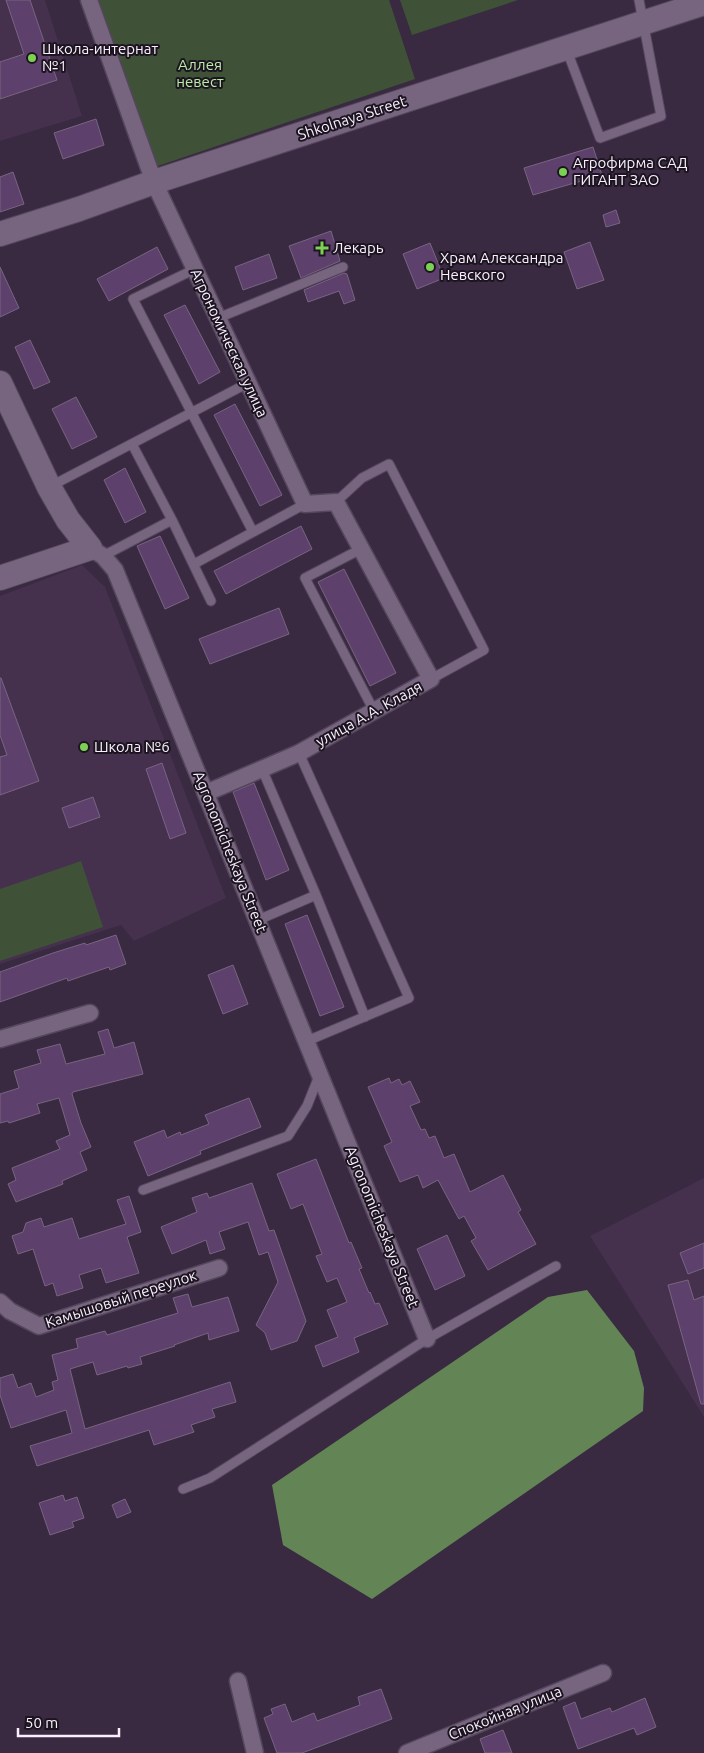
<svg xmlns="http://www.w3.org/2000/svg" width="704" height="1753" viewBox="0 0 704 1753" font-family="Ubuntu,sans-serif">
  <style>
    .built { fill: #45304e }
    .green { fill: #3f5237 }
    .water { fill: #638556 }
    .building { fill: #5e406c; stroke: #776580 }
    .lines { fill: none; stroke-linecap: round; stroke-linejoin: round }
    .lane-casing { stroke: #54465b; stroke-width: 11 }
    .street-casing { stroke: #54465b; stroke-width: 19 }
    .secondary-casing { stroke: #54465b; stroke-width: 26 }
    .lane { stroke: #776580; stroke-width: 9 }
    .street { stroke: #776580; stroke-width: 16 }
    .secondary { stroke: #776580; stroke-width: 24 }
    .poi-dot { fill: #7cd154; stroke: #1c1520; stroke-width: 2 }
    .labels { text-anchor: middle; stroke-width: 4; stroke-linejoin: round; paint-order: stroke }
    .poi-label { font-size: 15px; fill: #faefff; stroke: #1c1520; text-anchor: start }
    .park-label { font-size: 15px; fill: #baeea6; stroke: #1c1520 }
    .street-label { font-size: 15px; fill: #faefff; stroke: #1c1520 }
  </style>
  <rect width="100%" height="100%" fill="#392941"/>
  <path class="built" d="M0 0H45L82 116 0 141Z
    M82 565 105 587 226 898 134 941 121 925 0 964V596Z
    M704 1178V1417L590 1236Z"/>
  <path class="green" d="M97 0H389L415 79 155 167Z
    M400 0H518L412 35Z
    M81 861 103 927 0 961V889Z"/>
  <path class="water" d="M587 1290 634 1351 644 1388 643 1411 372 1599 283 1545 272 1485 548 1297Z"/>
  <path class="building" d="M6 0H30L57 80 0 99V62L24 54Z
    M96 119 104 145 63 159 54 133Z
    M593 147 602 175 533 195 524 168Z
    M13 172 24 204 0 212V177Z
    M616 210 620 223 606 227 603 215Z
    M331 231 340 261 301 278 289 246Z
    M590 242 604 280 577 289 564 252Z
    M430 243 444 278 417 289 403 254Z
    M157 247 168 269 109 301 97 279Z
    M269 254 277 278 243 290 235 267Z
    M0 267 19 308 0 317Z
    M344 273 347 274 355 300 344 304 339 291 308 302 304 290Z
    M185 305 220 372 199 384 164 315Z
    M30 340 50 382 34 389 15 347Z
    M76 397 97 437 72 449 52 409Z
    M235 404 282 495 260 506 214 415Z
    M125 468 146 512 125 523 104 480Z
    M301 526 312 549 226 594 214 571Z
    M160 536 189 598 165 609 137 546Z
    M344 569 396 673 370 686 318 582Z
    M279 608 289 634 210 664 199 639Z
    M0 678H1L39 781 0 795V757L7 755 0 735Z
    M162 763 186 833 170 839 146 769Z
    M254 783 289 870 266 880 233 792Z
    M93 797 100 817 69 828 62 808Z
    M307 915 344 1007 320 1016 285 924Z
    M116 935 126 964 110 970 109 967 68 981 67 978 0 1002V972L53 953 85 943 86 945Z
    M233 965 248 1004 223 1014 208 975Z
    M108 1029 114 1048 134 1042 143 1074 73 1092 72 1094 81 1123 91 1147 80 1152 87 1170 62 1181 63 1184 16 1202 8 1184 16 1180 12 1168 60 1149 56 1141 70 1135 59 1098 37 1104 40 1113 9 1123 8 1121 0 1123V1094L19 1088 14 1071 41 1063 37 1050 60 1044 66 1064 105 1054 98 1032Z
    M389 1078 391 1083 399 1079 402 1085 410 1081 420 1102 410 1106 421 1130 425 1129 429 1138 435 1136 444 1158 454 1154 470 1192 503 1175 521 1210 518 1212 536 1244 488 1270 471 1241 476 1238 464 1216 459 1219 438 1180 423 1188 418 1175 400 1182 384 1146 392 1142 368 1087Z
    M249 1098 261 1127 200 1151 201 1154 148 1176 134 1142 164 1130 167 1138 180 1132 181 1135 209 1124 205 1115Z
    M316 1159 349 1243 351 1242 362 1268 359 1269 369 1293 370 1292 375 1304 379 1303 388 1324 354 1338 359 1352 323 1367 315 1346 338 1337 327 1310 347 1302 337 1278 327 1282 316 1256 322 1254 303 1204 291 1209 277 1174Z
    M252 1183 269 1231 274 1230 306 1321 297 1341 271 1350 265 1333 256 1325 278 1282 268 1252 259 1255 248 1222 219 1232 225 1249 210 1254 206 1240 172 1254 161 1227 197 1212 192 1198 207 1193 209 1198Z
    M129 1196 141 1232 127 1237 139 1273 106 1283 101 1268 79 1275 83 1288 57 1296 53 1283 45 1286 33 1249 18 1254 12 1236 23 1232 26 1223 41 1218 44 1227 72 1218 79 1239 126 1224 117 1200Z
    M447 1235 465 1276 435 1290 417 1249Z
    M704 1243V1268L688 1274 680 1253Z
    M688 1280 694 1300 704 1296V1404H701L668 1285Z
    M188 1294 192 1307 228 1297 239 1331 209 1340 208 1333 174 1345 175 1346 140 1357 142 1364 128 1368 127 1366 97 1375 93 1362 70 1369 85 1429 230 1382 236 1402 212 1409 215 1417 191 1425 194 1432 154 1445 149 1430 37 1466 30 1446 72 1433 66 1410 11 1428 0 1395V1378L13 1374 18 1388 31 1383 36 1397 54 1390 52 1382 58 1380 52 1355 78 1348 76 1339 105 1331 107 1335 178 1313 173 1298Z
    M63 1495 65 1501 77 1497 84 1518 72 1522 74 1527 50 1535 39 1503Z
    M125 1499 131 1512 117 1518 112 1505Z
    M381 1689 392 1719 302 1753H277L264 1718 273 1714 271 1709 285 1704 292 1722 314 1713 317 1721 360 1705 358 1697Z
    M645 1698 656 1727 637 1735 634 1728 578 1749 563 1707 575 1702 581 1719 610 1708 612 1712Z
    M503 1730 512 1753H485L480 1739Z"/>
  <g class="lines">
    <g class="lane-casing">
      <path id="lane" d="M566 48 600 138 661 116 639 0
        M195 269 133 299 253 532
        M218 318 343 267
        M51 486 248 383
        M336 502 362 478 389 464 484 650 431 679
        M172 520 211 601
        M361 549 305 578 374 711
        M103 556 172 520 132 444
        M194 564 305 504
        M299 753 409 998 307 1041
        M262 769 316 895 365 1017
        M258 920 316 895
        M143 1190 288 1136 307 1106 319 1076
        M183 1489 210 1478 427 1339 556 1266"/>
    </g>
    <g class="street-casing">
      <path id="street" d="M89 0 154 182 305 504 336 502 431 679 299 753 206 793
        M90 548 103 556 115 570 427 1339
        M0 1039 90 1013
        M0 1302 10 1311 39 1326 219 1268
        M238 1681 255 1753
        M407 1753 603 1673"/>
    </g>
    <g class="secondary-casing">
      <path id="secondary" d="M0 234 79 209 154 182 704 3
        M0 383 49 487 68 520 90 548 0 578"/>
    </g>
    <use href="#lane" class="lane"/>
    <use href="#street" class="street"/>
    <use href="#secondary" class="secondary"/>
  </g>
  <g class="poi-dot">
    <circle cx="32" cy="58" r="5"/>
    <circle cx="563" cy="172" r="5"/>
    <path d="M319.5 240.5h5v5h5v5h-5v5h-5v-5h-5v-5h5z"/>
    <circle cx="430" cy="267" r="5"/>
    <circle cx="84" cy="747" r="5"/>
  </g>
  <g class="labels">
    <g class="poi-label">
      <text x="42" y="54">Школа-интернат<tspan x="42" dy="17">№1</tspan></text>
      <text x="573" y="168">Агрофирма САД<tspan x="573" dy="17">ГИГАНТ ЗАО</tspan></text>
      <text x="333" y="253">Лекарь</text>
      <text x="440" y="263">Храм Александра<tspan x="440" dy="17">Невского</tspan></text>
      <text x="94" y="752">Школа №6</text>
    </g>
    <g class="park-label">
      <text x="200" y="70">Аллея<tspan x="200" dy="17">невест</tspan></text>
    </g>
    <g class="street-label">
      <text transform="translate(352 118) rotate(-18)" y="5">Shkolnaya Street</text>
      <text transform="translate(229 343) rotate(65)" y="5">Агрономическая улица</text>
      <text transform="translate(369 714) rotate(-29)" y="5">улица А.А. Кладя</text>
      <text transform="translate(230 852) rotate(68)" y="5">Agronomicheskaya Street</text>
      <text transform="translate(382 1227) rotate(68)" y="5">Agronomicheskaya Street</text>
      <text transform="translate(121 1299) rotate(-18)" y="5">Камышовый переулок</text>
      <text transform="translate(505 1713) rotate(-22)" y="5">Спокойная улица</text>
    </g>
  </g>
  <path d="M18 1728v8h101v-8" fill="none" stroke="#faefff" stroke-width="2.5"/>
  <text x="25" y="1728" font-size="15" fill="#faefff" stroke="#1c1520" stroke-width="4" paint-order="stroke">50 m</text>
</svg>
